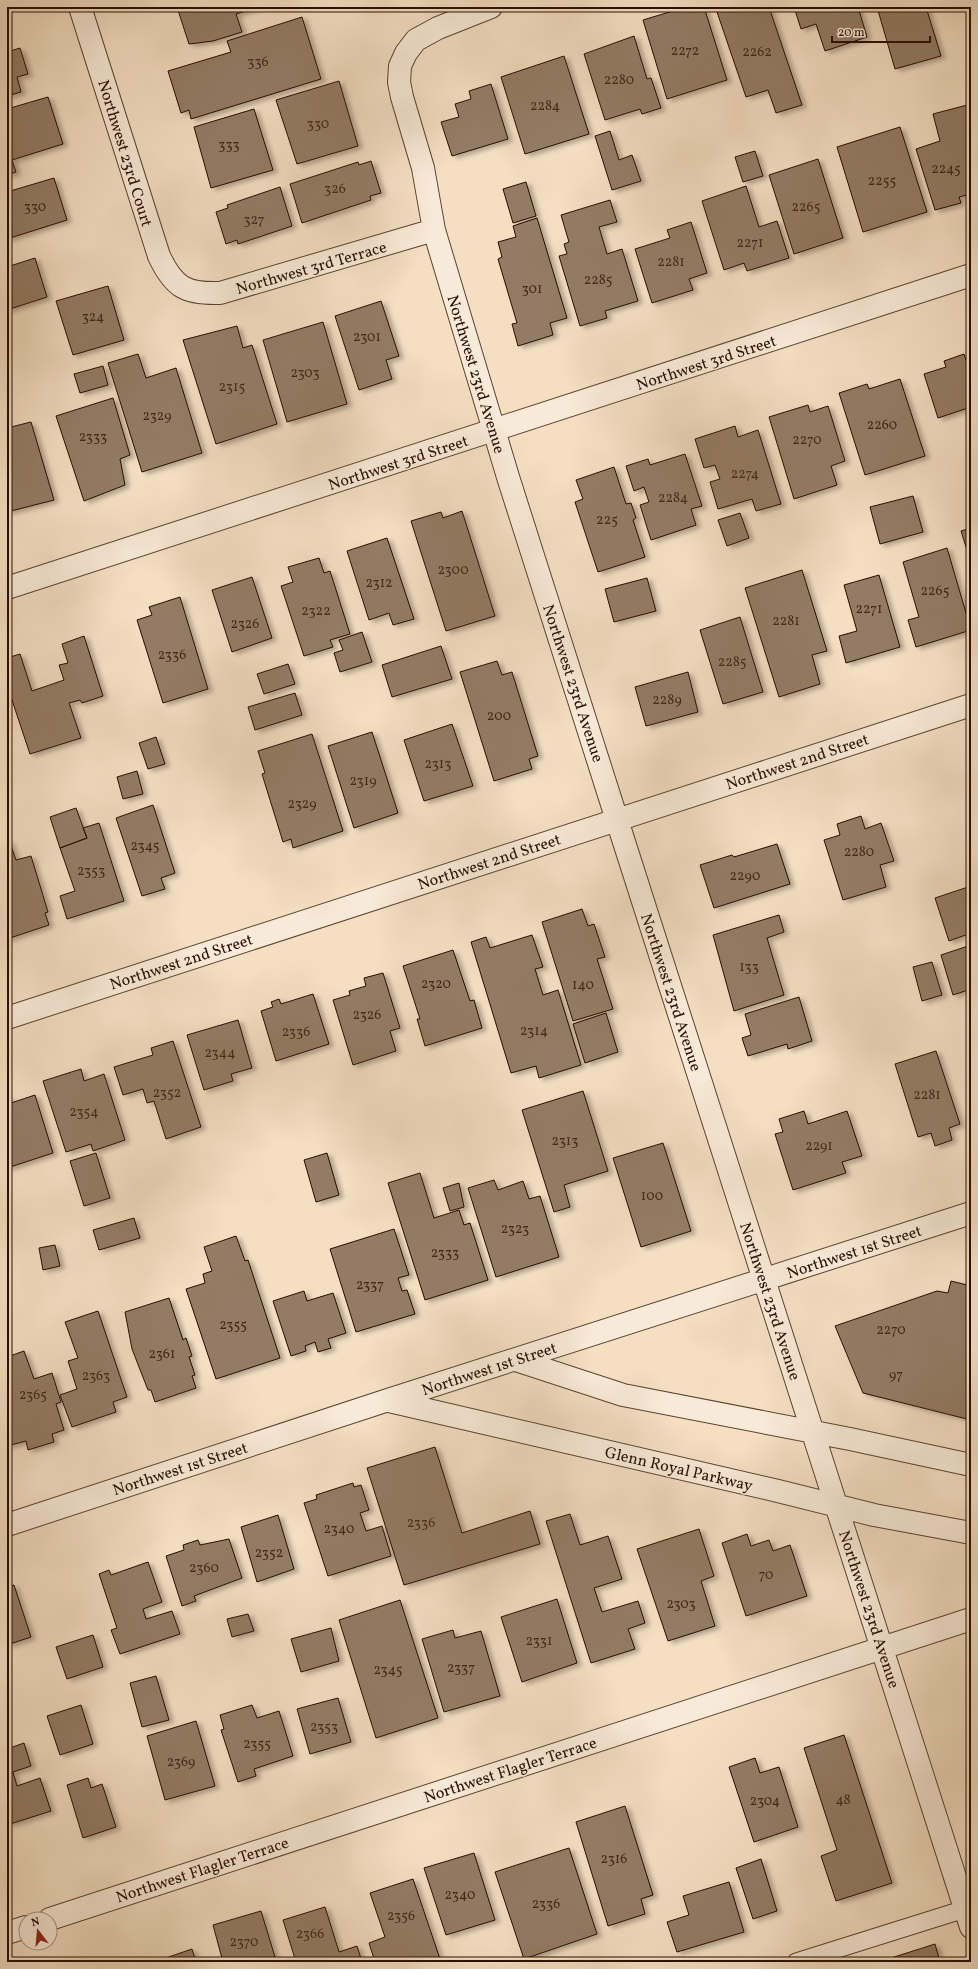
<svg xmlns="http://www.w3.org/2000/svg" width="978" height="1969" viewBox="0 0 978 1969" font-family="Vollkorn,serif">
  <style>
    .building { fill: #937b65; stroke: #290e00; filter: url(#shadow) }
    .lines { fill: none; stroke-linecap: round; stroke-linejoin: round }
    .lane-casing { stroke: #5c4231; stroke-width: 19 }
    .street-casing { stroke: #5c4231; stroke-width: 24 }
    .lane { stroke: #f8ead8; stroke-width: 17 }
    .street { stroke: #f8ead8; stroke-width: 22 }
    .labels { text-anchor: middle; stroke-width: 3; stroke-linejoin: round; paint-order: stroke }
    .number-label { font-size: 14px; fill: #442919 }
    .street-label { font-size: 16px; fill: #290e00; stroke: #f8ead8 }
  </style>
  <defs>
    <filter id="shadow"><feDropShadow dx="4.5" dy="2.5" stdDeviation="2" flood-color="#0004"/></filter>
  </defs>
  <rect width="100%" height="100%" fill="#f4dfc3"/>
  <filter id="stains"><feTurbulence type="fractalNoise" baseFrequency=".005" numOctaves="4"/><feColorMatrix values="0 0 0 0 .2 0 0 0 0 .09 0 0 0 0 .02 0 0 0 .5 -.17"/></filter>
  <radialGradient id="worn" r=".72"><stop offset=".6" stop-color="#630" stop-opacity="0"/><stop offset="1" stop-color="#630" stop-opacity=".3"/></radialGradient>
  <path class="building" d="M177 7H258L236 14 242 32 213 41 189 44Z
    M686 7H704L727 80 667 99 643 20Z
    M731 7H769L802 105 776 113 768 90 746 97 717 12Z
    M794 7H858L867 37 825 51 816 24 801 29Z
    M877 7H926L941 56 895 69Z
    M302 17 321 79 191 119 189 110 181 113 168 71 231 52 227 41Z
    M634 36 647 79 651 78 661 108 642 114 640 109 605 120 584 54Z
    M20 48 28 74 17 77 21 92 7 96V52Z
    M564 56 589 134 525 154 501 77Z
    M339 81 358 146 297 164 276 100Z
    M491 84 508 139 452 156 441 122 459 117 455 104 471 99 469 91Z
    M48 97 63 144 12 160 16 172 7 175V109Z
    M967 105 971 120V194L959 197 961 203 935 210 916 149 940 141 933 114Z
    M254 109 273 170 211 188 194 127Z
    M900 127 927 212 863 232 837 147Z
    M610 131 619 160 632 155 641 181 612 190 595 136Z
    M755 151 763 176 743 182 735 157Z
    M818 159 843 238 794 254 769 175Z
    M371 161 381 193 370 196 371 200 302 223 290 184 358 162 359 165Z
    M54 178 67 220 7 239V192Z
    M526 182 536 216 513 223 503 189Z
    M746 186 759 227 777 221 789 258 747 271 744 263 724 270 702 201Z
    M280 187 292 226 238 244 237 240 226 244 216 212 228 208 227 205Z
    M610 200 617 222 599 227 607 254 622 249 638 301 605 311 607 318 580 326 559 256 567 254 564 244 569 242 561 215Z
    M537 218 567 318 550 323 553 335 518 346 512 324 517 323 498 259 502 257 498 242 516 237 513 226Z
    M691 222 707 273 689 279 693 290 652 303 635 249 670 238 667 230Z
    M35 258 47 297 7 310V267Z
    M108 286 124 340 73 355 56 301Z
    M381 301 399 356 386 360 392 379 359 390 335 316Z
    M323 322 347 404 287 422 263 340Z
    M237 326 243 348 252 345 277 424 216 444 183 340Z
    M138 354 146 378 176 368 202 453 142 472 108 363Z
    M964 354 971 375V407L938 418 924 374 946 367 944 361Z
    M103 366 108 385 80 393 74 374Z
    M900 379 925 456 865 475 839 393 867 384 869 389Z
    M113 398 130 455 120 459 125 485 84 501 56 416Z
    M808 405 810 412 828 406 845 461 831 466 837 485 794 499 769 417Z
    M31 422 54 500 7 512V428Z
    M735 426 738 437 758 430 781 504 756 511 752 499 718 509 710 482 720 479 715 465 704 468 695 439Z
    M685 454 702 506 691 509 696 525 651 540 640 505 649 502 644 487 634 491 626 466 648 459 650 465Z
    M614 467 626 504 631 503 636 518 633 520 645 557 598 572 575 502 583 499 576 480Z
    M913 496 923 532 880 544 870 507Z
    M462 511 495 616 446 631 411 521 441 512 443 518Z
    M740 513 749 538 727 546 718 520Z
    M971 528V563L961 531Z
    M387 538 414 619 393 625 389 613 369 620 347 551Z
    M947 548 971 630 916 647 908 620 919 617 903 562Z
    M319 558 324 573 330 571 350 634 330 640 333 647 304 656 281 586 293 582 288 567Z
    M802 570 827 651 812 655 820 684 779 697 745 588Z
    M879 575 900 647 846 663 839 636 857 631 844 585Z
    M252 577 272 638 232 652 212 590Z
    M647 578 656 611 614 622 605 589Z
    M180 597 208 689 163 703 137 620 152 615 149 607Z
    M740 617 763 692 723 704 700 630Z
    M362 632 372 662 340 672 334 653 343 650 339 640Z
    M84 636 103 696 82 703 80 700 69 703 81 738 30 754 7 685V658L20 654 32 691 64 680 59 665 68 663 62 644Z
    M441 646 452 679 392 697 382 665Z
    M497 661 502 675 512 672 538 756 529 759 532 769 494 781 460 672Z
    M288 664 295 684 264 694 257 674Z
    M688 672 698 712 646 726 635 687Z
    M295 693 302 715 255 730 248 707Z
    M452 724 473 786 424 801 404 740Z
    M372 732 398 813 354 828 328 746Z
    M312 734 343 831 293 848 291 839 283 842 262 774 265 773 258 751Z
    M156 737 165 764 148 769 139 743Z
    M137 771 143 794 123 799 117 777Z
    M153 805 175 873 161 878 165 889 142 896 116 818Z
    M76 808 87 838 60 848 50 817Z
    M861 816 865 829 881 823 894 861 880 865 886 887 843 900 824 840 840 835 837 824Z
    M99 823 124 901 67 919 60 896 75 891 60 848 87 838 83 828Z
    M9 840 16 860 31 856 48 912 45 913 49 925 7 939V841Z
    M777 844 790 884 714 908 700 865 732 855 734 857Z
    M971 886V933L949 941 935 898Z
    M582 909 588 926 594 924 605 957 597 959 613 1009 573 1021 542 922Z
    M779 915 784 932 767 938 784 995 734 1011 713 935Z
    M532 935 543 967 535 969 543 995 558 990 581 1065 539 1078 536 1066 511 1073 471 942 486 937 490 948Z
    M968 946 971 956V989L953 995 941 955Z
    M453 950 470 1001 474 1000 482 1028 425 1046 417 1019H420L403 966Z
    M932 962 942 995 922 1001 913 967Z
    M383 973 400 1028 390 1031 396 1051 353 1065 333 1000 350 995 349 991 366 986 364 978Z
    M313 994 329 1044 276 1061 261 1011 273 1007 271 1002 279 999 281 1004Z
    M799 997 812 1041 788 1049 787 1044 748 1056 742 1038 751 1035 745 1014Z
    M606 1013 618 1052 585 1063 573 1024Z
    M238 1020 252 1068 231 1074 233 1081 204 1090 187 1035Z
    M173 1041 201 1127 166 1139 154 1101 147 1103 143 1089 123 1095 114 1067 153 1055 151 1048Z
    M936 1051 960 1124 949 1128 952 1140 935 1146 931 1133 918 1137 895 1064Z
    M81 1069 84 1081 104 1074 125 1140 93 1151 91 1144 66 1152 43 1081Z
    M583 1091 608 1171 564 1185 570 1207 554 1212 522 1110Z
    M35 1095 53 1153 7 1168V1098L10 1097 11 1103Z
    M804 1111 808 1124 847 1111 862 1156 842 1162 846 1173 793 1190 775 1134 783 1132 779 1119Z
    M663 1143 691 1231 641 1247 613 1158Z
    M96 1153 110 1198 84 1206 70 1161Z
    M327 1153 339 1195 316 1202 304 1160Z
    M420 1173 434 1218 459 1210 464 1225 470 1223 488 1280 425 1300 388 1183Z
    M494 1180 498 1190 523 1181 529 1199 540 1196 559 1257 496 1277 468 1188Z
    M459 1183 464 1207 450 1211 443 1188Z
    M134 1218 140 1238 99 1250 93 1230Z
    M394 1229 409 1275 398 1278 402 1291 407 1290 415 1314 356 1332 330 1249Z
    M236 1236 245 1261 248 1260 280 1358 216 1379 186 1289 205 1283 203 1274 212 1271 204 1247Z
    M55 1245 60 1266 43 1270 39 1248Z
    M951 1281 971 1286V1420L863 1393 835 1326 937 1291 948 1293Z
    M304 1291 307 1301 333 1293 346 1333 328 1339 331 1348 318 1352 315 1342 305 1346 306 1351 291 1356 273 1301Z
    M169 1298 183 1340 186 1338 192 1356 189 1357 195 1375 192 1376 196 1388 155 1402 151 1390H148L132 1349 125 1312Z
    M98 1311 127 1397 113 1402 116 1412 72 1427 60 1395 77 1389 68 1361 78 1358 65 1322Z
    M24 1351 34 1379 52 1373 61 1402 56 1404 64 1430 52 1434 54 1442 28 1450 26 1441 7 1446V1357Z
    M435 1447 462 1533 530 1511 540 1544 404 1585 367 1468Z
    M353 1483 354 1487 361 1485 369 1510 360 1513 366 1531 382 1526 391 1556 328 1576 304 1503 317 1499 316 1495Z
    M570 1514 580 1545 608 1536 622 1579 594 1588 602 1612 638 1601 645 1623 628 1629 635 1649 591 1663 546 1521Z
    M278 1515 294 1569 257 1582 241 1527Z
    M699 1529 714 1576 701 1581 715 1626 668 1641 637 1549Z
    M747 1534 751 1546 769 1540 773 1551 790 1545 807 1596 746 1616 722 1543Z
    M229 1539 242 1578 194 1596 196 1601 182 1606 166 1556 184 1550 183 1545 198 1540 200 1545Z
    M148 1562 162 1602 143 1609 146 1619 172 1611 180 1634 120 1654 111 1630 117 1628 99 1574 109 1570 111 1575Z
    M14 1585 31 1637 7 1645V1587Z
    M557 1599 577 1663 522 1682 501 1617Z
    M400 1600 438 1718 376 1738 339 1620Z
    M248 1614 254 1631 232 1637 227 1619Z
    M331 1628 339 1661 301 1672 291 1639Z
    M453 1630 455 1638 481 1631 500 1696 444 1712 422 1639Z
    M93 1635 103 1667 67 1679 56 1647Z
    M156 1676 169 1720 142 1727 130 1683Z
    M338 1698 351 1742 310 1754 297 1709Z
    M81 1705 93 1744 60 1755 47 1716Z
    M252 1705 257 1718 279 1711 293 1756 254 1769 256 1776 238 1782 221 1730 224 1729 220 1715Z
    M196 1721 215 1786 165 1800 147 1736Z
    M844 1735 892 1883 836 1901 821 1856 837 1850 804 1748Z
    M24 1743 31 1766 13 1772 17 1786 40 1778 51 1811 7 1825V1749Z
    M755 1758 760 1773 779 1767 798 1827 754 1842 729 1767Z
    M88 1778 91 1788 102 1784 116 1827 83 1838 67 1785Z
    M625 1806 653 1895 641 1899 645 1914 608 1926 576 1822Z
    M569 1848 597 1934 524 1959 495 1872Z
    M474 1853 495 1920 446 1935 424 1868Z
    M761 1859 777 1911 753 1919 736 1868Z
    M413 1879 441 1962H375L369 1943 385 1937 370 1893Z
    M729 1882 744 1932 677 1952 667 1922 689 1915 683 1896Z
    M325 1907 339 1952 357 1946 362 1962H296L283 1920Z
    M261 1911 275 1957 259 1962H223L213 1925Z
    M935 1944 940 1962H889L888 1959Z
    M192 1949 196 1962H154Z"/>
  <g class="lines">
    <g class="lane-casing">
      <path id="lane" d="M796 1962 965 1909"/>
    </g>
    <g class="street-casing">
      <path id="street" d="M80 7 159 256C174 288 186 294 220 293L434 230
        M491 7 438 28 416 40 406 53 400 66 399 82 402 97 423 168 434 230 508 477 617 820 971 1927
        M7 588 971 275
        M7 1018 971 705
        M516 1360 623 1395 850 1439 971 1465
        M389 1401 778 1491 874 1515 971 1533
        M7 1525 388 1400 971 1213
        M50 1919 971 1619
        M7 1933 26 1927"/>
    </g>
    <use href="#lane" class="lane"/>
    <use href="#street" class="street"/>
  </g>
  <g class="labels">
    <g class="number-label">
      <text x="685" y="55">2272</text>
      <text x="757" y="56">2262</text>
      <text x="258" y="66">336</text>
      <text x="619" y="84">2280</text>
      <text x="545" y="110">2284</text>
      <text x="318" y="128">330</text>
      <text x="229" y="149">333</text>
      <text x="946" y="173">2245</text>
      <text x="882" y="185">2255</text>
      <text x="335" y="193">326</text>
      <text x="35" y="211">330</text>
      <text x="806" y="211">2265</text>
      <text x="254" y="224">327</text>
      <text x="750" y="247">2271</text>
      <text x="671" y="266">2281</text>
      <text x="598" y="284">2285</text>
      <text x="532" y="293">301</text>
      <text x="93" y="321">324</text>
      <text x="367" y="341">2301</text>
      <text x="305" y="377">2303</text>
      <text x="232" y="391">2315</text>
      <text x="157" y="420">2329</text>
      <text x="882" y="429">2260</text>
      <text x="93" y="441">2333</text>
      <text x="807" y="444">2270</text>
      <text x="745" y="478">2274</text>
      <text x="673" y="502">2284</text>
      <text x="607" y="524">225</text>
      <text x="453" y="574">2300</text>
      <text x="379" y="587">2312</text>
      <text x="935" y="595">2265</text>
      <text x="869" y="613">2271</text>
      <text x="316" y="615">2322</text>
      <text x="786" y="625">2281</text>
      <text x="245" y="628">2326</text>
      <text x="172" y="659">2336</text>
      <text x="732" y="666">2285</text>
      <text x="667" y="704">2289</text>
      <text x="499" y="720">200</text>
      <text x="438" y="768">2313</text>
      <text x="363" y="785">2319</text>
      <text x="302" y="808">2329</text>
      <text x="145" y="850">2345</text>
      <text x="859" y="856">2280</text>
      <text x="91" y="875">2353</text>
      <text x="745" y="880">2290</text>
      <text x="749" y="971">133</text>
      <text x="436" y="988">2320</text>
      <text x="583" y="989">140</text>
      <text x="367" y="1019">2326</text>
      <text x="534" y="1035">2314</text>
      <text x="296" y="1036">2336</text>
      <text x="220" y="1057">2344</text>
      <text x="167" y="1097">2352</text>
      <text x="927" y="1099">2281</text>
      <text x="84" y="1116">2354</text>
      <text x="565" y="1145">2313</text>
      <text x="819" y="1150">2291</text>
      <text x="652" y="1200">100</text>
      <text x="515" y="1233">2323</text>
      <text x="445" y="1257">2333</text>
      <text x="370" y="1289">2337</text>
      <text x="233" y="1329">2355</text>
      <text x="891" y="1334">2270</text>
      <text x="162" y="1358">2361</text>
      <text x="896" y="1379">97</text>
      <text x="96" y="1380">2363</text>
      <text x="33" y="1399">2365</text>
      <text x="421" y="1527">2336</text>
      <text x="339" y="1533">2340</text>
      <text x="269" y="1557">2352</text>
      <text x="204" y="1572">2360</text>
      <text x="766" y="1579">70</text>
      <text x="681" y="1608">2303</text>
      <text x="539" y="1645">2331</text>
      <text x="461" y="1672">2337</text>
      <text x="388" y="1674">2345</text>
      <text x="324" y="1731">2353</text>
      <text x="257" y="1748">2355</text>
      <text x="181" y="1766">2369</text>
      <text x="843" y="1804">48</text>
      <text x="765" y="1805">2304</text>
      <text x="614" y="1863">2316</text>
      <text x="460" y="1899">2340</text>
      <text x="546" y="1908">2336</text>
      <text x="401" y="1920">2356</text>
      <text x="310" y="1938">2366</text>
      <text x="244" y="1946">2370</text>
    </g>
    <g class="street-label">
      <text transform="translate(126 153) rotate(73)" y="6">Northwest 23rd Court</text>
      <text transform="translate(311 267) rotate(-16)" y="6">Northwest 3rd Terrace</text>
      <text transform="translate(706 362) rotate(-18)" y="6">Northwest 3rd Street</text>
      <text transform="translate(477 374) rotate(73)" y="6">Northwest 23rd Avenue</text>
      <text transform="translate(398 462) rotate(-18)" y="6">Northwest 3rd Street</text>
      <text transform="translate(574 683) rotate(72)" y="6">Northwest 23rd Avenue</text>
      <text transform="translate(797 761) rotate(-18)" y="6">Northwest 2nd Street</text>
      <text transform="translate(489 861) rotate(-18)" y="6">Northwest 2nd Street</text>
      <text transform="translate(181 961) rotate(-18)" y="6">Northwest 2nd Street</text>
      <text transform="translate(672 992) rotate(72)" y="6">Northwest 23rd Avenue</text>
      <text transform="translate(854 1251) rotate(-18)" y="6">Northwest 1st Street</text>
      <text transform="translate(771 1301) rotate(72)" y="6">Northwest 23rd Avenue</text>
      <text transform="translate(489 1368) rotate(-18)" y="6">Northwest 1st Street</text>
      <text transform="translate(180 1468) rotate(-18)" y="6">Northwest 1st Street</text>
      <text transform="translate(679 1468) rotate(13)" y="6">Glenn Royal Parkway</text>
      <text transform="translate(870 1609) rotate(72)" y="6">Northwest 23rd Avenue</text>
      <text transform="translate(510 1769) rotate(-18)" y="6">Northwest Flagler Terrace</text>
      <text transform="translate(202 1869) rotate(-18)" y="6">Northwest Flagler Terrace</text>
    </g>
  </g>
  <rect width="978" height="1969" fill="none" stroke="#f4dfc3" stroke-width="24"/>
  <rect x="8" y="8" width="962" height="1953" fill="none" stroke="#290e00" stroke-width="2"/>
  <rect x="12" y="12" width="954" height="1945" fill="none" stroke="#290e00"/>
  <g transform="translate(38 1931) rotate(344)"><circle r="19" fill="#f8ead8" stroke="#a59282"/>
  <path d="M0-3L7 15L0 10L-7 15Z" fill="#8f2418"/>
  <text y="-6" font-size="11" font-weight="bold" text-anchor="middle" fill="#290e00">N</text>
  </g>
  <path d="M832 36v6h98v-6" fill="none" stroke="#290e00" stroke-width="2"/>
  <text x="838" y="36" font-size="12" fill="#290e00" stroke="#f8ead8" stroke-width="3" paint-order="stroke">20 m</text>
  <rect width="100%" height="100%" filter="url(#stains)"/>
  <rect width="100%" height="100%" fill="url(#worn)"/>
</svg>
